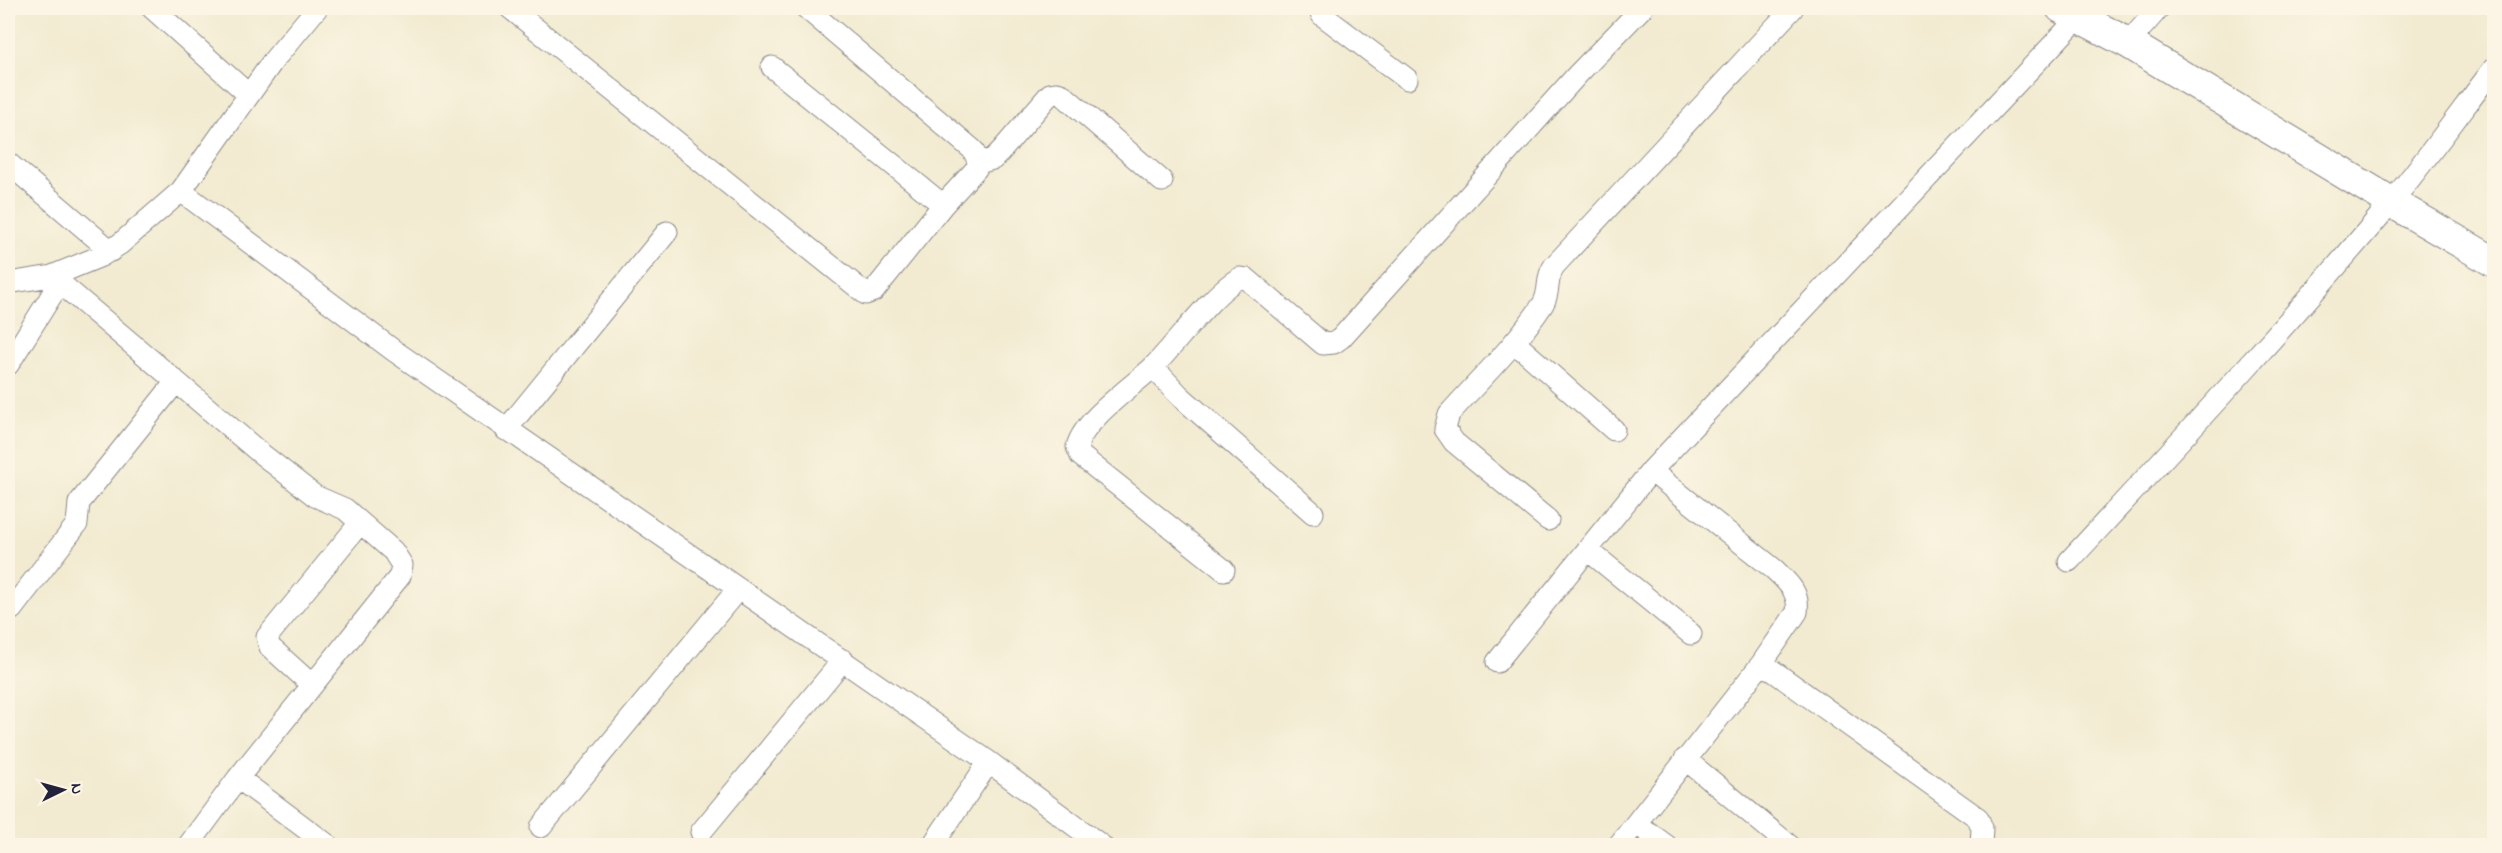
<svg xmlns="http://www.w3.org/2000/svg" width="2502" height="853" viewBox="0 0 2502 853" font-family="'Indie Flower',sans-serif">
  <style>
    .lines { fill: none; stroke-linecap: round; stroke-linejoin: round }
    .minor-casing { stroke: #8a8686; stroke-width: 23 }
    .secondary-casing { stroke: #8a8686; stroke-width: 32 }
    .minor { stroke: #fff; stroke-width: 21 }
    .secondary { stroke: #fff; stroke-width: 30 }
  </style>
  <rect width="100%" height="100%" fill="#fcf5e5"/>
  <filter id="ink" filterUnits="userSpaceOnUse"><feTurbulence type="fractalNoise" baseFrequency=".0167" numOctaves="2"/><feDisplacementMap in="SourceGraphic" scale="12" xChannelSelector="R" yChannelSelector="G"/><feConvolveMatrix kernelMatrix="1 2 1 2 8 2 1 2 1" color-interpolation-filters="sRGB"/></filter>
  <filter id="wash" filterUnits="userSpaceOnUse"><feTurbulence type="fractalNoise" baseFrequency=".008" numOctaves="4" result="noise"/><feDisplacementMap in="SourceGraphic" scale="24" xChannelSelector="R" yChannelSelector="G"/><feGaussianBlur stdDeviation="1.35" result="paint"/><feColorMatrix in="noise" values="0 0 0 0 0 0 0 0 0 0 0 0 0 0 0 0 0 1.4 0 .05"/><feComposite in="paint" operator="in"/></filter>
  <g filter="url(#wash)">
    <rect width="100%" height="100%" fill="#f2ebd1"/>
  </g>
  <g filter="url(#ink)">
    <g class="lines">
      <g class="minor-casing">
        <path id="minor" d="M152 8 249 95
          M510 8 866 294 874 291 943 205 976 169 979 163 973 150 806 8
          M1319 8 1322 15 1407 79
          M2128 43 2159 8
          M772 67 943 205
          M8 163 111 251
          M979 163 993 159 1001 151 1050 94 1057 93 1063 95 1162 181
          M181 191 393 350 989 762 1102 846
          M52 276 259 452 315 496 345 509 393 551 402 565 400 576 238 778 188 846
          M8 283 52 276 101 256 120 244 181 191 273 61 317 8
          M1514 342 1614 430
          M8 365 60 282
          M1153 367 1180 396 1313 513
          M506 430 667 232
          M1548 520 1454 442 1445 429 1449 414C1481 378 1517 344 1543 304 1551 291 1545 277 1555 265L1793 8
          M1589 551 1691 634
          M2069 561C2177 444 2286 327 2389 205 2425 161 2459 114 2494 68
          M1224 570 1081 456 1077 447C1083 420 1133 386 1153 367 1175 345 1215 290 1240 278L1247 279 1323 344 1334 343 1341 338 1578 74 1642 8
          M8 609H12L77 524 79 503 175 383
          M1497 662 1651 471 2078 18
          M1762 663 1978 818 1982 828 1981 846
          M312 685 270 647 267 637 360 523
          M1685 759 1790 846
          M238 778 329 846
          M1637 824 1667 846
          M541 827 738 589
          M701 832 843 660
          M932 846 989 762
          M1618 846 1762 663 1797 612C1800 592 1788 583 1775 570L1651 471"/>
      </g>
      <g class="secondary-casing">
        <path id="secondary" d="M2061 8 2128 43 2391 202 2494 262"/>
      </g>
      <use href="#minor" class="minor"/>
      <use href="#secondary" class="secondary"/>
    </g>
  </g>
  <rect width="2502" height="853" fill="none" stroke="#fcf5e5" stroke-width="30"/>
  <g transform="translate(63 790) rotate(85)" stroke="#fcf5e5" stroke-width="4.5" paint-order="stroke">
  <path d="M0-4.5L10 22L0 15L-10 22Z" fill="#22223b"/>
  <text y="-9" font-size="16" font-weight="bold" text-anchor="middle" fill="#22223b">N</text>
  </g>
</svg>
